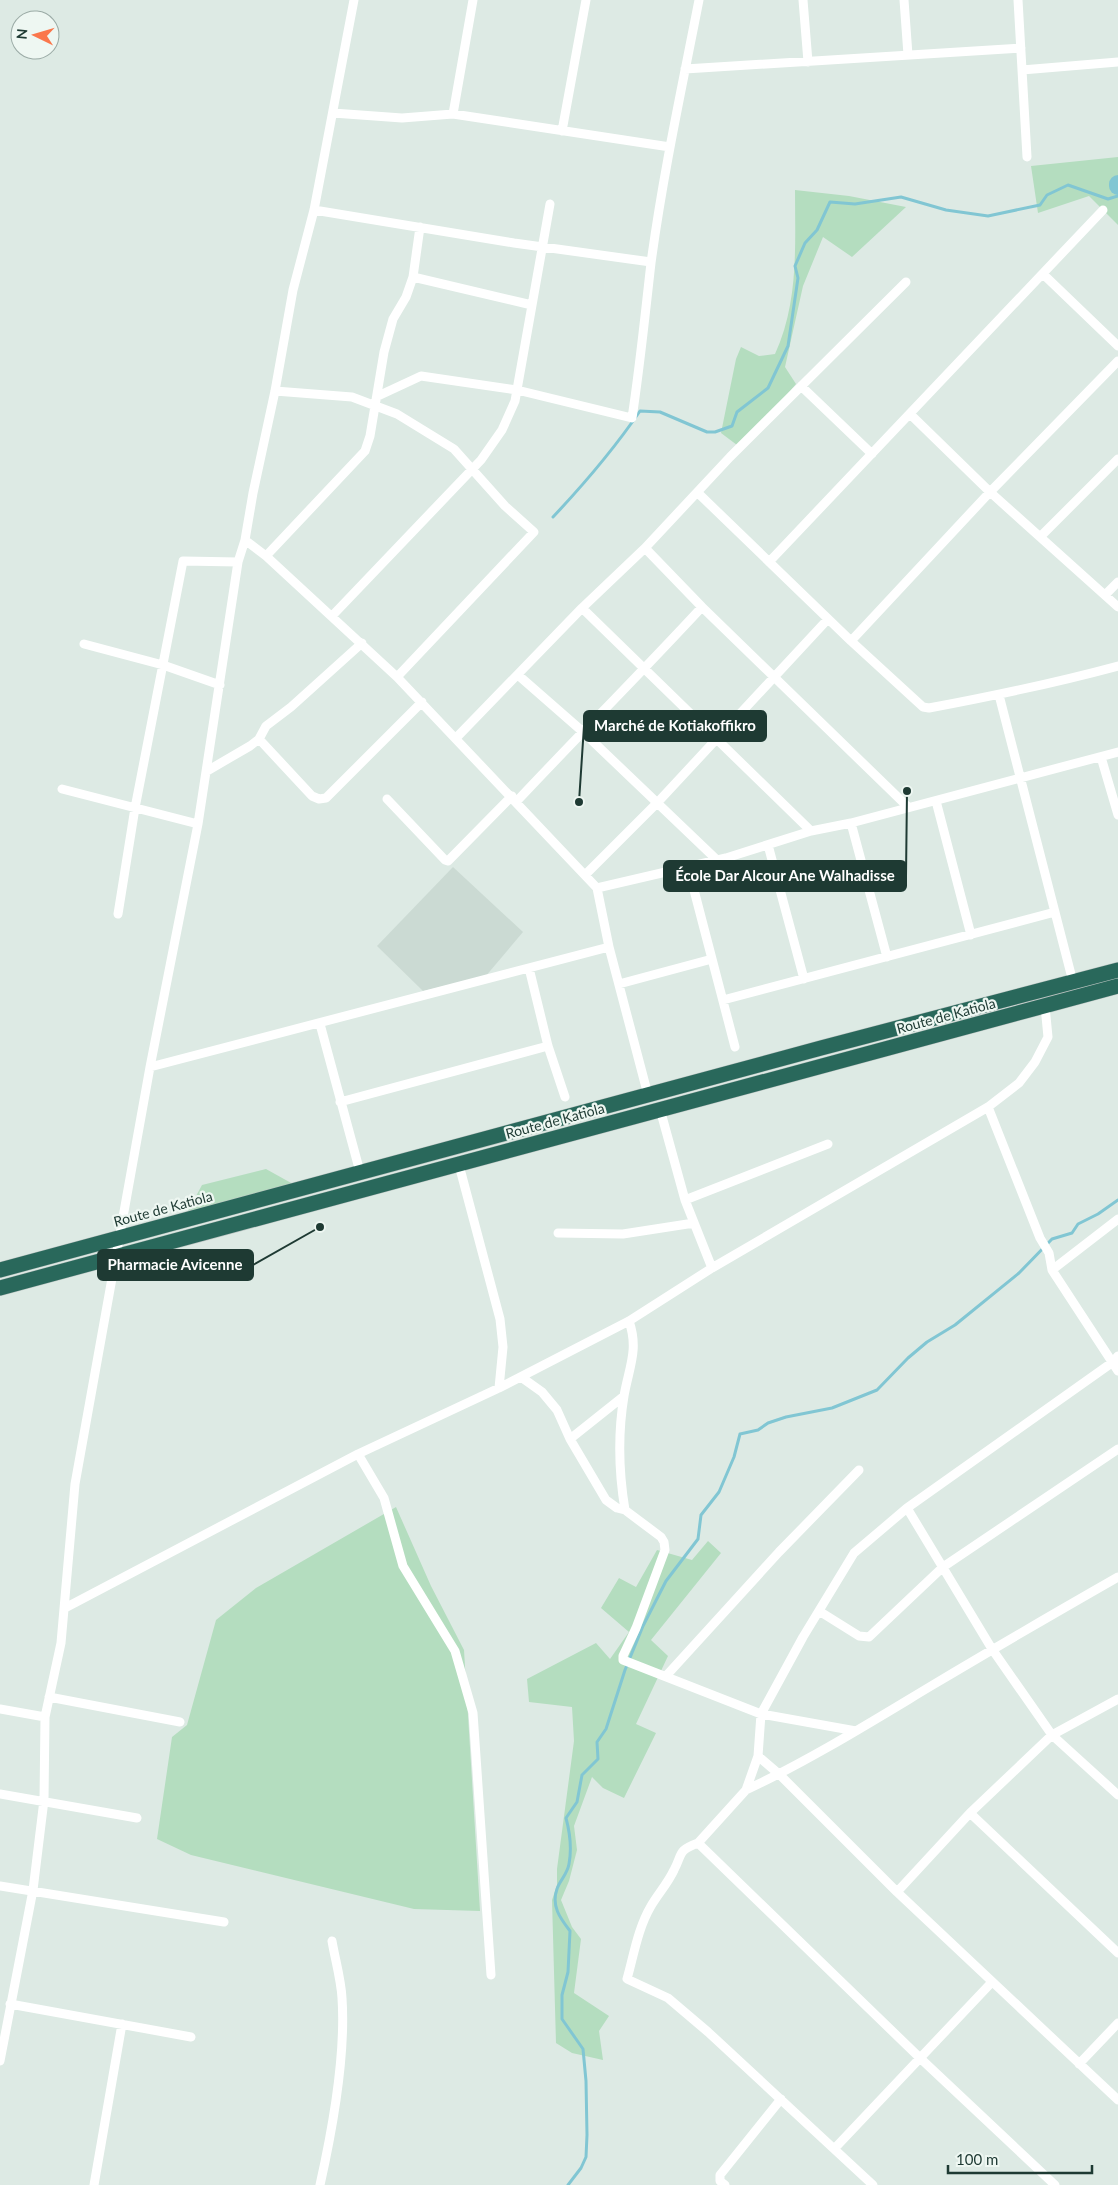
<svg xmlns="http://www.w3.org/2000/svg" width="1118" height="2185" viewBox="0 0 1118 2185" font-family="Lato,sans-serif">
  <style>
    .built { fill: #cbdad3 }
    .green { fill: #b4ddbf }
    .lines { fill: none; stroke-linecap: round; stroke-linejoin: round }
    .stream { stroke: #81c6d3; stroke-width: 3 }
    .river { stroke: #81c6d3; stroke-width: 18 }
    .highway-casing { stroke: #bcc4c2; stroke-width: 16 }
    .street { stroke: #fff; stroke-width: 9 }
    .highway { stroke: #29685b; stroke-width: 15 }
    .labels { text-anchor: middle; stroke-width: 4.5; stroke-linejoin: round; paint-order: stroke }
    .street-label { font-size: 14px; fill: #1e3a33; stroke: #eef7f2 }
    .leader { fill: none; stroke: #1e3a33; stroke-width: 2 }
    .callout-dot { fill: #1e3a33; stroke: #eef7f2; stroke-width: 2 }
    .callout { fill: #1e3a33; stroke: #1e3a33; stroke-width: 2 }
    .callout-label { font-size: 15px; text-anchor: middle; font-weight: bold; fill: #fff }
  </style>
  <rect width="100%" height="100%" fill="#ddeae4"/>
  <path class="built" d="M453 867 523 932 485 977 423 991 377 946Z"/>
  <path class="green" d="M1118 157V225L1089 196 1038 213 1031 166Z
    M795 190 849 196 906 207 852 257 823 237 803 286 785 367 796 384 765 421 737 445 721 433 736 359 741 347 759 356 775 354C799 302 795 245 795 190Z
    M266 1169 293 1184 188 1211 202 1185Z
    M396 1507 431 1586 464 1650 480 1911 414 1909 191 1855 157 1839 172 1737 187 1725 216 1620 256 1588Z
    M708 1541 721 1553 651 1640 668 1656 636 1724 656 1733 624 1798 603 1788 592 1777 574 1826 577 1850 569 1881 561 1900 572 1927 581 1939 574 1993 609 2016 599 2031 603 2060 572 2053 556 2043 552 1900 557 1885V1869L574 1741 572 1707 529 1702 527 1679 596 1643 610 1659 629 1632 601 1608 619 1578 636 1587 657 1550 692 1560Z"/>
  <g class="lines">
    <path class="stream" d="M553 517C585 483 614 449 640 411L660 412 707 432H715L732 426 737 412 768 388 788 346 798 278 795 266 805 243 817 230 830 202 855 204 901 197 946 210 988 216 1040 205 1047 195 1068 185 1108 199 1118 196
      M568 2185 581 2168 586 2157 587 2135 586 2081 583 2049 562 2019V1995L568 1972 570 1931C560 1918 551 1906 557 1889 560 1880 567 1875 569 1864 572 1848 570 1833 566 1818L577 1802 582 1775 598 1759 597 1742 606 1729 625 1670 643 1626 666 1581 698 1539 701 1515 719 1492 734 1457 740 1434 758 1430 768 1423 786 1417 832 1408 877 1390 908 1358 927 1342 955 1325 1019 1273 1052 1239 1072 1233 1078 1224 1098 1214 1118 1200"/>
    <path class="river" d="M1118 184V186"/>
    <g class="highway-casing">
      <path id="highway" d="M0 1270 821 1048 1118 970
        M0 1288 1118 986"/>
    </g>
    <path class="street" d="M803 0 808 62
      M904 0 908 55
      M1018 0 1027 157
      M685 69 1021 48
      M1022 70 1118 62
      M333 113 402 118 453 114 670 147
      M453 114 473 0
      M562 131 586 0
      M314 210 514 243 651 262
      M1043 274 1118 346
      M413 277 532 305
      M801 386 872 454
      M275 391 352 397 397 414 454 449 505 506 534 532 397 677
      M378 396 421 376 517 390 632 418C640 366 645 315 651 263 663 174 682 87 699 0
      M910 414 990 492 1118 607
      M698 493 851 641 923 707 929 708C993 696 1055 683 1118 666
      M1040 537 1118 459
      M245 540 266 556 397 677 597 888 609 947 648 1095
      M645 548 702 607 908 807
      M266 556 365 451 370 436 384 352 393 319 406 297 413 277 420 227
      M769 562 1103 210
      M1105 595 1118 582
      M582 608 811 831
      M332 616 481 460 502 430 515 401 550 204
      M851 641 990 492 1118 361
      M84 644 163 665 220 685
      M518 675 582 731 717 860
      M999 695 1073 982
      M457 737 582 608 645 548 730 457 906 282
      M259 739 312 796 319 799 326 798 422 702
      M1101 757 1118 815
      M207 771 250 746 259 739 266 726 291 707 362 643
      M62 789 198 824
      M387 799 445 860 448 861 512 796
      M517 801C578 736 641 673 702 607
      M936 801 971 935
      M851 823 887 957
      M768 845 804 979
      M688 867 735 1047
      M585 875 658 802 828 619
      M597 888 726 858 811 831 851 823 1118 752
      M118 914 135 808 183 561 238 562
      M529 968 548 1046 565 1097
      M619 984 712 959
      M723 1000 1055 912
      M320 1024 360 1172
      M150 1067 609 947
      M340 1102 548 1046
      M988 1107 1040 1238 1049 1253 1052 1270 1118 1371
      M660 1109 685 1200 712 1268
      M459 1165 500 1319 503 1347 499 1388
      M685 1200 828 1144
      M558 1233 623 1234 694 1223
      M1052 1270 1118 1219
      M629 1321C639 1350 629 1367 624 1396 618 1432 619 1474 625 1510L661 1537 664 1542 665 1550 636 1628 623 1656V1660L761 1714 856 1731
      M521 1377 542 1392 557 1410 570 1439 606 1500 617 1508 625 1510
      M570 1439 624 1396
      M358 1454 384 1498 403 1566 455 1651 473 1713 491 1975
      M907 1508 992 1649 1052 1735 1118 1795
      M65 1608 358 1454 499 1388 629 1321 712 1268 988 1107 1019 1083 1035 1062 1048 1037 1045 1006
      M819 1611 859 1636 869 1637 943 1567 1118 1449
      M666 1676 779 1552 859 1470
      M49 1697 180 1722
      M0 1709 45 1717
      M758 1756 780 1775 897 1892 1118 2100
      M746 1790C810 1760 871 1722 931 1686 993 1649 1055 1613 1118 1577
      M0 1794 137 1818
      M970 1813 1118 1953
      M698 1843 920 2058 1055 2185
      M0 1886 224 1922
      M897 1892 970 1813 1052 1735 1118 1699
      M10 2004 191 2037
      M0 2061 33 1890 44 1800 45 1717 61 1643 75 1484 150 1067 198 824 238 562 245 540 253 493 275 391 293 290 314 210 354 0
      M1079 2064 1118 2023
      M835 2148 992 1982
      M94 2185 122 2024
      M320 2185C333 2127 346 2057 342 1998 341 1979 335 1959 332 1941
      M725 2185 720 2181V2175L781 2099
      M873 2185 708 2032 668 1998 627 1979C634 1954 638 1928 651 1906 658 1894 668 1883 674 1870 683 1853 677 1851 698 1843L746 1790 758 1756 761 1714 803 1637 854 1553 907 1508 1113 1362 1118 1356"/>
    <use href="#highway" class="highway"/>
  </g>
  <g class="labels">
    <g class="street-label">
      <text transform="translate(946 1016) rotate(-15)" y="5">Route de Katiola</text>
      <text transform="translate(555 1121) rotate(-15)" y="5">Route de Katiola</text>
      <text transform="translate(163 1209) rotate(-15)" y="5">Route de Katiola</text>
    </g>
  </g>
  <path class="leader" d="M579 802L584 726M907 791L906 876M320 1227L253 1265"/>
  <g class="callout-dot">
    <circle cx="579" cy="802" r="5"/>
    <circle cx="907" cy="791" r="5"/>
    <circle cx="320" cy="1227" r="5"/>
  </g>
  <g class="callout">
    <rect x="584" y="711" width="182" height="30" rx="5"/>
    <rect x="664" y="861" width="242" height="30" rx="5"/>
    <rect x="98" y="1250" width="155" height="30" rx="5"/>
  </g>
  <g class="callout-label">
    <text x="675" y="731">Marché de Kotiakoffikro</text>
    <text x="785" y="881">École Dar Alcour Ane Walhadisse</text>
    <text x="175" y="1270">Pharmacie Avicenne</text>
  </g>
  <g transform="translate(35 35) rotate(275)"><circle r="24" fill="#eef7f2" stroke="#9baba6"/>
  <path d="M0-4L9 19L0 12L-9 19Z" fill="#fa774c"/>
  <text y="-8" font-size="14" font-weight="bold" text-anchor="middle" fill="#1e3a33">N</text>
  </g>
  <path d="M948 2165v8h144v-8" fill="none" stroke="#1e3a33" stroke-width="2.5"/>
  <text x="956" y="2165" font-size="15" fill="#1e3a33" stroke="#eef7f2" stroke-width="4" paint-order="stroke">100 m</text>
</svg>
